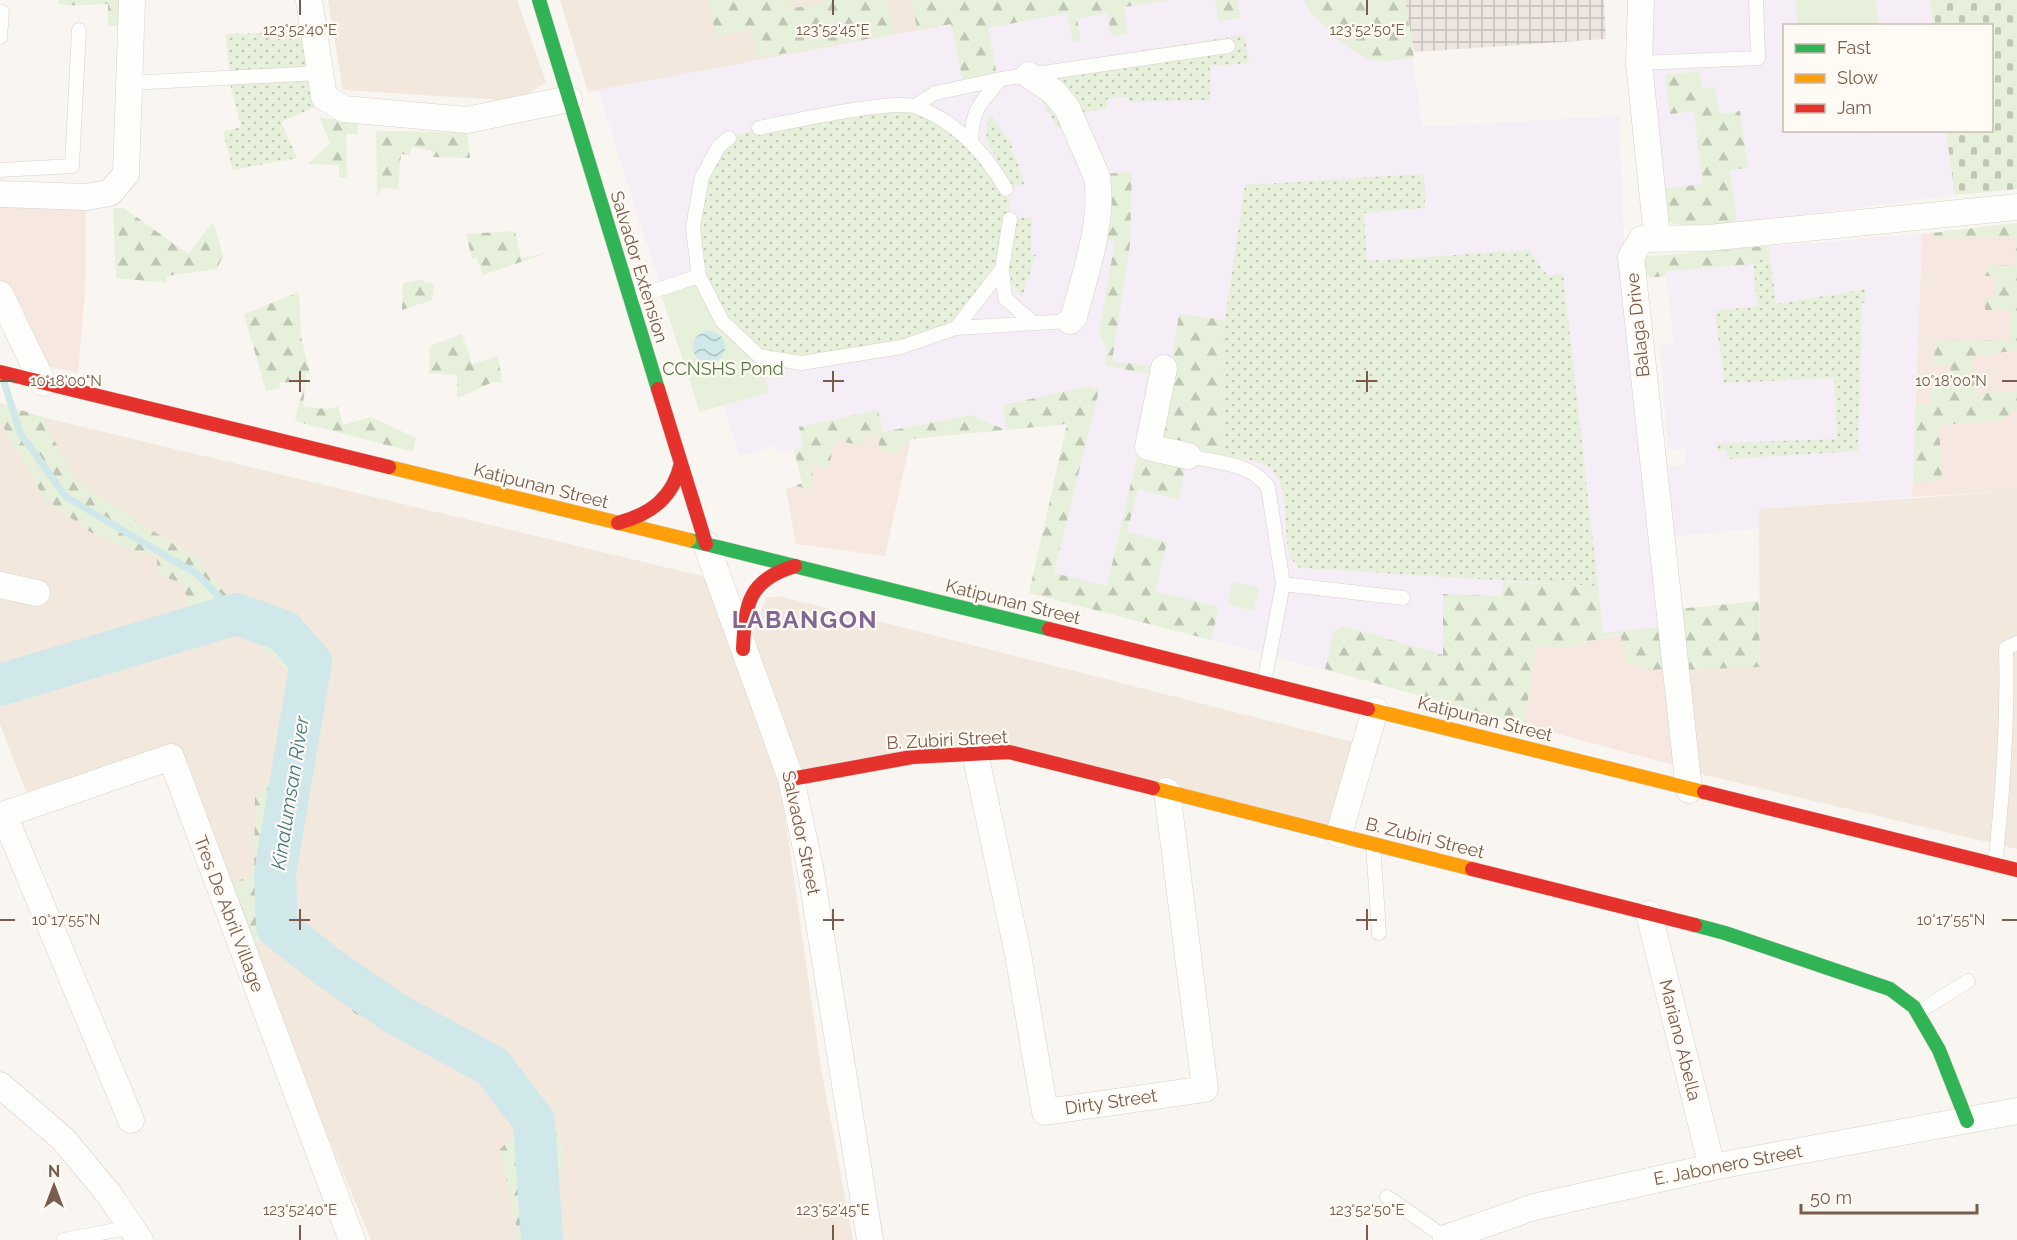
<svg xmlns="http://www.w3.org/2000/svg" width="2017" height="1240" viewBox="0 0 2017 1240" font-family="Raleway,sans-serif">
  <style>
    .residential { fill: #f2e8de }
    .commercial { fill: #f6e8e1 }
    .industrial { fill: url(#industrial-grid) }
    .education { fill: #f6eef6 }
    .grass { fill: url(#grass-dots) }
    .forest { fill: url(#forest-firs) }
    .cemetery { fill: url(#cemetery-stones) }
    .park { fill: #e7f0db }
    .water { fill: url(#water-waves) }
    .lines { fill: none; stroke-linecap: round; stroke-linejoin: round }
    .stream { stroke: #d0e8ea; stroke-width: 7 }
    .river { stroke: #d0e8ea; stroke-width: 42 }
    .lane-casing { stroke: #d7d1cb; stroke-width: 15 }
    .street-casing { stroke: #d7d1cb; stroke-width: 27 }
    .fast-casing { stroke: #d9d2cb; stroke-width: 15 }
    .slow-casing { stroke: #d9d2cb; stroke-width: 15 }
    .jam-casing { stroke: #d9d2cb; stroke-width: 15 }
    .lane { stroke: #fefefd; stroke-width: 14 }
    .street { stroke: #fefefd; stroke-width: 26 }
    .fast { stroke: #30b455; stroke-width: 14 }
    .slow { stroke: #ff9f0a; stroke-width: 14 }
    .jam { stroke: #e5322d; stroke-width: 14 }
    .ticks { fill: none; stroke: #7a5c4d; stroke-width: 2 }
    .labels { text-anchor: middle; stroke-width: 4.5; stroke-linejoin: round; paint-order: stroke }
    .street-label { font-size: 18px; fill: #7a5c4d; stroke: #fffaf3 }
    .park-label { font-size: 18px; fill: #537a41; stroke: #fffaf3 }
    .water-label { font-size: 20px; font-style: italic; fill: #437c86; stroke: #fffaf3 }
    .district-label { font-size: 24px; font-weight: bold; letter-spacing: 1.5px; fill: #846695; stroke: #fffaf3 }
    .ticks-label { font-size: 15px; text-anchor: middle; fill: #7a5c4d; stroke: #fffaf3; stroke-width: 4.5; stroke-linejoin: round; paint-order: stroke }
  </style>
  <defs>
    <pattern id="industrial-grid" width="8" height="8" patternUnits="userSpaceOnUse" patternTransform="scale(1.5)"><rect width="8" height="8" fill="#ede5e0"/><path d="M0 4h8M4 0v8" fill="none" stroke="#c5bdb8"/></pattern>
    <pattern id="grass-dots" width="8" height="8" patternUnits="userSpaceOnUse" patternTransform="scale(1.5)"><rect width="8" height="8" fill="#e7f0db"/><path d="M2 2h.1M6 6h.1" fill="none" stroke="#c0c6b4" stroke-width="1.8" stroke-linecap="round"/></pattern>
    <pattern id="forest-firs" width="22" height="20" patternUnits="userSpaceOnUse" patternTransform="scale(1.5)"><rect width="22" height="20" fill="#e7f0db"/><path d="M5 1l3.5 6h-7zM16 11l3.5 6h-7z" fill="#c0c6b4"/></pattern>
    <pattern id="cemetery-stones" width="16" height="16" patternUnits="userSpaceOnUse" patternTransform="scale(1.5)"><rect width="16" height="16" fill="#e7f0db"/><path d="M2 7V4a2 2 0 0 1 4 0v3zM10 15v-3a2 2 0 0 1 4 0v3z" fill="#c0c6b4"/></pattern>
    <pattern id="water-waves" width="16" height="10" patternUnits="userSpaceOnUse" patternTransform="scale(1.5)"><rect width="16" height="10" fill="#d0e8ea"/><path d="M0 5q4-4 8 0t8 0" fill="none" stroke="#aebfc0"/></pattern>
  </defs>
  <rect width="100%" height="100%" fill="#f9f5f0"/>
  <path class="residential" d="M328 0H517L546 82 517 101 343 90Z
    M560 0H1082L588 92Z
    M42 417 714 579 780 781 821 1068 853 1240H549L550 1172 566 1166 560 1136 543 1114 512 1062 421 1019 304 940 285 912 281 868 290 807 312 785 313 658 285 625 237 608 198 560 76 481Z
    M0 421 44 498 90 532 135 551 157 556 182 584 197 627 177 621 131 643 0 682Z
    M2017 491V849L1692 772 1684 670 1760 666 1759 509Z
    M779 596 1357 743 1334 829 1030 750 797 775 753 632 766 598Z
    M240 627 293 675 271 777 255 797 254 874 224 887 174 744 26 792 0 724V688L199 631 203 639Z
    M269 939 356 1014 430 1044 490 1079 524 1127 500 1149 519 1240H371L248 945Z"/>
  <path class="commercial" d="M0 195 86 197 85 293 78 373 31 362 0 292Z
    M2017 223V491L1912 497 1922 234Z
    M866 434 880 437 878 450 911 439 885 556 796 544 786 489 794 486 810 488 814 465 834 440 864 445Z
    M1658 627 1674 765 1524 725 1536 646 1565 647Z"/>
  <path class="industrial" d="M1405 0H1604L1606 39 1414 52Z"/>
  <path class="education" d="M1082 0H1405L1422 127 1619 116 1624 244 1619 250 1658 627 1565 647 1536 646 1524 725 1369 681 1048 598 1091 422 1007 430 971 415 778 453 775 446 739 456 724 405 700 412 598 90Z
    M1646 0H1930L1933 25 1784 26V130L1946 131 1955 195 1695 229 1662 219Z
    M1922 234 1912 497 1759 509V528L1670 537 1664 465H1686L1685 449H1668L1660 345 1674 344 1664 255Z"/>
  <path class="grass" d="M301 32 315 107 281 122 297 158 233 170 223 132 241 127 230 84 226 34Z
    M1244 35 1249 63 1210 66V100L1129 102 1128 97 1107 99V109L1086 111 1087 125 1057 128C1048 109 1036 94 1029 75L1133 59 1131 52Z
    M915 106 957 129 1006 189 1010 204V219L1002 269 956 328 801 363 761 356 725 326 697 262 702 177 729 138 759 128Z
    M989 113 1013 146 1010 149 1018 163 1024 184 1011 188 986 138Z
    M1420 174 1424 177 1425 208 1364 213 1367 261 1529 250 1547 275 1563 274 1598 586 1300 568C1272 548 1301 482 1263 464 1252 459 1235 458 1223 455L1225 320 1245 185Z
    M1032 217 1031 254 1036 255 1022 297C997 269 1014 252 1016 218Z
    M1770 256 1776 304 1866 289V303H1862L1858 451 1727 459V450L1718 451 1717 443 1837 439 1834 378 1724 383 1715 311 1757 306 1753 258Z"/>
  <path class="forest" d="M58 0H120L119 26H108V4C91 4 74 7 58 4Z
    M708 0H789L792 8 826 4V0H886L895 34 757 58 752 29 719 35 715 31Z
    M910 0H1171L1124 7 1128 34 1111 36 1108 13 1077 18 1081 41 1073 42 1067 13 988 28 998 80 964 87 951 24 918 30Z
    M1215 0H1237L1241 18 1218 21Z
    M1304 0H1405L1414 58C1402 59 1389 62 1377 61 1356 59 1311 19 1304 0Z
    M1700 71 1702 88 1715 87 1719 114 1740 111 1748 168 1730 170 1737 223 1695 229 1665 221 1661 189 1703 184 1694 111 1670 114 1665 75Z
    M320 118 357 121 358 134H346L347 177 339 178V165L308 164 330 143Z
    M376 131 467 132 470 158 432 157 433 151 412 147 410 155 401 154 398 189 382 188 377 196Z
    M1132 172 1130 244 1112 361 1171 369 1179 314 1225 320 1223 455 1190 447 1178 499 1138 489 1127 532 1167 542 1155 591 1219 607 1211 640 1029 593 1067 424 911 439 895 453 878 450 880 437 866 434 863 446 834 440 829 468 814 465 810 489 794 486 802 483 794 450 803 448 799 427 878 410 883 432 971 415 1006 430 1003 405 1090 386 1099 390 1054 573 1107 586 1156 376 1105 365 1107 351 1099 333 1115 241 1095 238 1103 174Z
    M113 208H124L188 254 213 222 223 255 217 269 167 276V283L116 278Z
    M2017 223V350L1971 357 1977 394 2017 390V409L2000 421 1939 425 1942 480 1913 483 1916 404H1932V385H1952L1950 365 1934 366 1935 341 2011 340V310H1985V298H1996L1995 276H1985V266L2015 265V237H1934L1933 233Z
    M515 231 521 258 550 252 483 275 477 258 472 259 466 234Z
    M1768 246 1770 256 1753 258V264L1667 271 1666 276 1636 279 1632 258Z
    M424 279V282L434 283 432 300 402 310 403 283Z
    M299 292 301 337 310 373H306L303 407 329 409 338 406 343 425 371 417 416 438 413 452 295 421 304 383 280 382V388L266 391 244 314Z
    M462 334 472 364 498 356 502 382H493L460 397H457V375L429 373 430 346Z
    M0 403 42 417 76 481 198 560 237 608 285 625 313 658 328 660 312 785 290 807 281 868 285 912 304 940 421 1019 512 1062 543 1114 560 1136 566 1166 550 1173 549 1240H519L500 1149 524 1127 490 1079 430 1044 356 1014 269 939 248 945 224 887 254 874 255 796 271 777 293 675 240 627 202 639 199 631 0 688V682L131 643 177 621 197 626 182 584 157 573V556L135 551 90 532 44 498 0 421Z
    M1503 582 1598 586 1603 633 1658 627 1663 669 1652 670 1627 664 1620 634 1565 647 1536 646 1524 725 1325 669 1334 631 1344 626 1443 655V594L1502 596Z
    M1759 601 1760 667 1684 670 1678 609Z"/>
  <path class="cemetery" d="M1930 0H2017V189L1955 195 1946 131 1992 130V26L1933 25Z"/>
  <path class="park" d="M1795 0H1876L1878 25H1798Z
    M699 276 722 321 759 356 769 392 700 412 660 291Z
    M1233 582 1259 588 1253 611 1227 604Z"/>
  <path class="water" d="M693 347a16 16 0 1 1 32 0a16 16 0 1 1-32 0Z"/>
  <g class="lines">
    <path class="stream" d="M4 382 20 433 66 497 197 574 236 614"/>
    <path class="river" d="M0 685 236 614 284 631 311 662 275 874 277 927 325 965 394 1013 492 1066 534 1121 542 1240"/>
    <g class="lane-casing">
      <path id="lane" d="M0 37 2 12
        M1639 63 1758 58 1756 0
        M129 83 319 73
        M915 106 935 93 1001 79 1228 46
        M759 128C789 122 894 98 917 107 957 122 985 153 1006 189
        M729 138 719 146 702 177 693 227 697 262 699 276 722 321 759 356 801 363 901 347 956 328 1002 269 1010 219
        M971 141C972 110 980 102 1001 79
        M0 170 72 166 79 30
        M1002 269 1005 298 1033 323
        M630 299 699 276
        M956 328 1070 321
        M1188 456C1214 462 1252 463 1268 487L1283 584 1264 683
        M1283 584 1403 598
        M1373 844 1379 933
        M1995 865C2003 792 2008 721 2006 648L2017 643
        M1917 1013 1968 981
        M1387 1197 1446 1238
        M64 1240 132 1227"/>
    </g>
    <g class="street-casing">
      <path id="street" d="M309 0 324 97 344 109 467 120 569 99
        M1641 0 1639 63 1657 237
        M1029 75 1054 92 1067 108 1097 177C1104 222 1085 273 1074 317L1070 321
        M0 194 86 197 110 193 126 174 132 0
        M0 294 43 383
        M1164 368 1148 447 1188 456
        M706 544 791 779 810 867 870 1240
        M0 585 37 593
        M975 753 1018 954 1045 1112 1205 1089 1167 791
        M1689 790 1631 257 1642 239 1708 238 2017 207
        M4 815 131 1120
        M0 816 171 757 352 1240
        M1339 834 1375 710
        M1649 914 1712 1167
        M0 1085 63 1139 108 1193 140 1240
        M1446 1240V1238L1534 1207 1712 1167 2017 1111"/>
    </g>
    <g class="fast-casing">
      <path id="fast" d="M539 0 658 389
        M689 540 1049 629
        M1695 925 1725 933 1890 989 1914 1007 1939 1050 1967 1121"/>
    </g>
    <g class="slow-casing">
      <path id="slow" d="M389 467 689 540
        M1368 709 1704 792
        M1153 788 1472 869"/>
    </g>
    <g class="jam-casing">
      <path id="jam" d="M0 372 389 467
        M658 389 706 544
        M618 523C651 514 673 498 681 463
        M1049 629 1368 709
        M743 649C745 604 748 580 795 566
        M791 779 912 757 1009 752 1153 788
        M1704 792 2017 870
        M1472 869 1695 925"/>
    </g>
    <use href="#lane" class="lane"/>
    <use href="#street" class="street"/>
    <use href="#fast" class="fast"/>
    <use href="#slow" class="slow"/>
    <use href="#jam" class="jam"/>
  </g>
  <path class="ticks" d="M300 0V15M833 0V15M1367 0V15M300 371V392M833 371V392M1367 371V392M0 381H15M289 381H310M823 381H844M1356 381H1377M2002 381H2017M300 909V930M833 909V930M1367 909V930M0 920H15M289 920H310M823 920H844M1356 920H1377M2002 920H2017M300 1225V1240M833 1225V1240M1367 1225V1240"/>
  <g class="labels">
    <g class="street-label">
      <text transform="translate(639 267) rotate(73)" y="6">Salvador Extension</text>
      <text transform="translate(1638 325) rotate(-96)" y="6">Balaga Drive</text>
      <text transform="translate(541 486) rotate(14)" y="6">Katipunan Street</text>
      <text transform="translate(1013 602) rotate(14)" y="6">Katipunan Street</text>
      <text transform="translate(1485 719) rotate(14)" y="6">Katipunan Street</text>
      <text transform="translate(947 740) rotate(-3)" y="6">B. Zubiri Street</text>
      <text transform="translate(801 833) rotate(78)" y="6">Salvador Street</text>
      <text transform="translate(1425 838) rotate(14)" y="6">B. Zubiri Street</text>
      <text transform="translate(229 914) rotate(69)" y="6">Tres De Abril Village</text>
      <text transform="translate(1680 1040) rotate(76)" y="6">Mariano Abella</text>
      <text transform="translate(1111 1102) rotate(-8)" y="6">Dirty Street</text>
      <text transform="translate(1728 1165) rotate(-11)" y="6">E. Jabonero Street</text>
    </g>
    <g class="park-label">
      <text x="723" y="375">CCNSHS Pond</text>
    </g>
    <g class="water-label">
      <text transform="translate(290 793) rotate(-81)" y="7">Kinalumsan River</text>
    </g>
    <g class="district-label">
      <text x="805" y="628">LABANGON</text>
    </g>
  </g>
  <g class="ticks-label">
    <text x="300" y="35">123°52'40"E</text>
    <text x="833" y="35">123°52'45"E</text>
    <text x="1367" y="35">123°52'50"E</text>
    <text x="66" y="386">10°18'00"N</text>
    <text x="1951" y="386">10°18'00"N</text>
    <text x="66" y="925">10°17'55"N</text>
    <text x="1951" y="925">10°17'55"N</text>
    <text x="300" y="1215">123°52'40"E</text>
    <text x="833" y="1215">123°52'45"E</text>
    <text x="1367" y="1215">123°52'50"E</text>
  </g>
  <rect x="1783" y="24" width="210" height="108" fill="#fffaf3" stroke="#cabbb1" stroke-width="1.5"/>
  <rect x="1795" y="44" width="30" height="9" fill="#30b455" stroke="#cabbb1" stroke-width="1.5"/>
  <text x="1837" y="54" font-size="18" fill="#7a5c4d">Fast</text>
  <rect x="1795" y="74" width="30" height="9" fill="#ff9f0a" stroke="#cabbb1" stroke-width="1.5"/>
  <text x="1837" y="84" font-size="18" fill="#7a5c4d">Slow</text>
  <rect x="1795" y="104" width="30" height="9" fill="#e5322d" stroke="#cabbb1" stroke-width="1.5"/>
  <text x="1837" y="114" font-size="18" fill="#7a5c4d">Jam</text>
  <g transform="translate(54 1186)" stroke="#fffaf3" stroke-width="4.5" paint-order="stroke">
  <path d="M0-4.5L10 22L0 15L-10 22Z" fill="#7a5c4d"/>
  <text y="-9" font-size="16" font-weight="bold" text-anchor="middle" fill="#7a5c4d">N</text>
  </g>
  <path d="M1801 1204v9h176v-9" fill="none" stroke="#7a5c4d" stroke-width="3"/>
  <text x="1810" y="1204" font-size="18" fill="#7a5c4d" stroke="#fffaf3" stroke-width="4.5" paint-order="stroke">50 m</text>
</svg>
